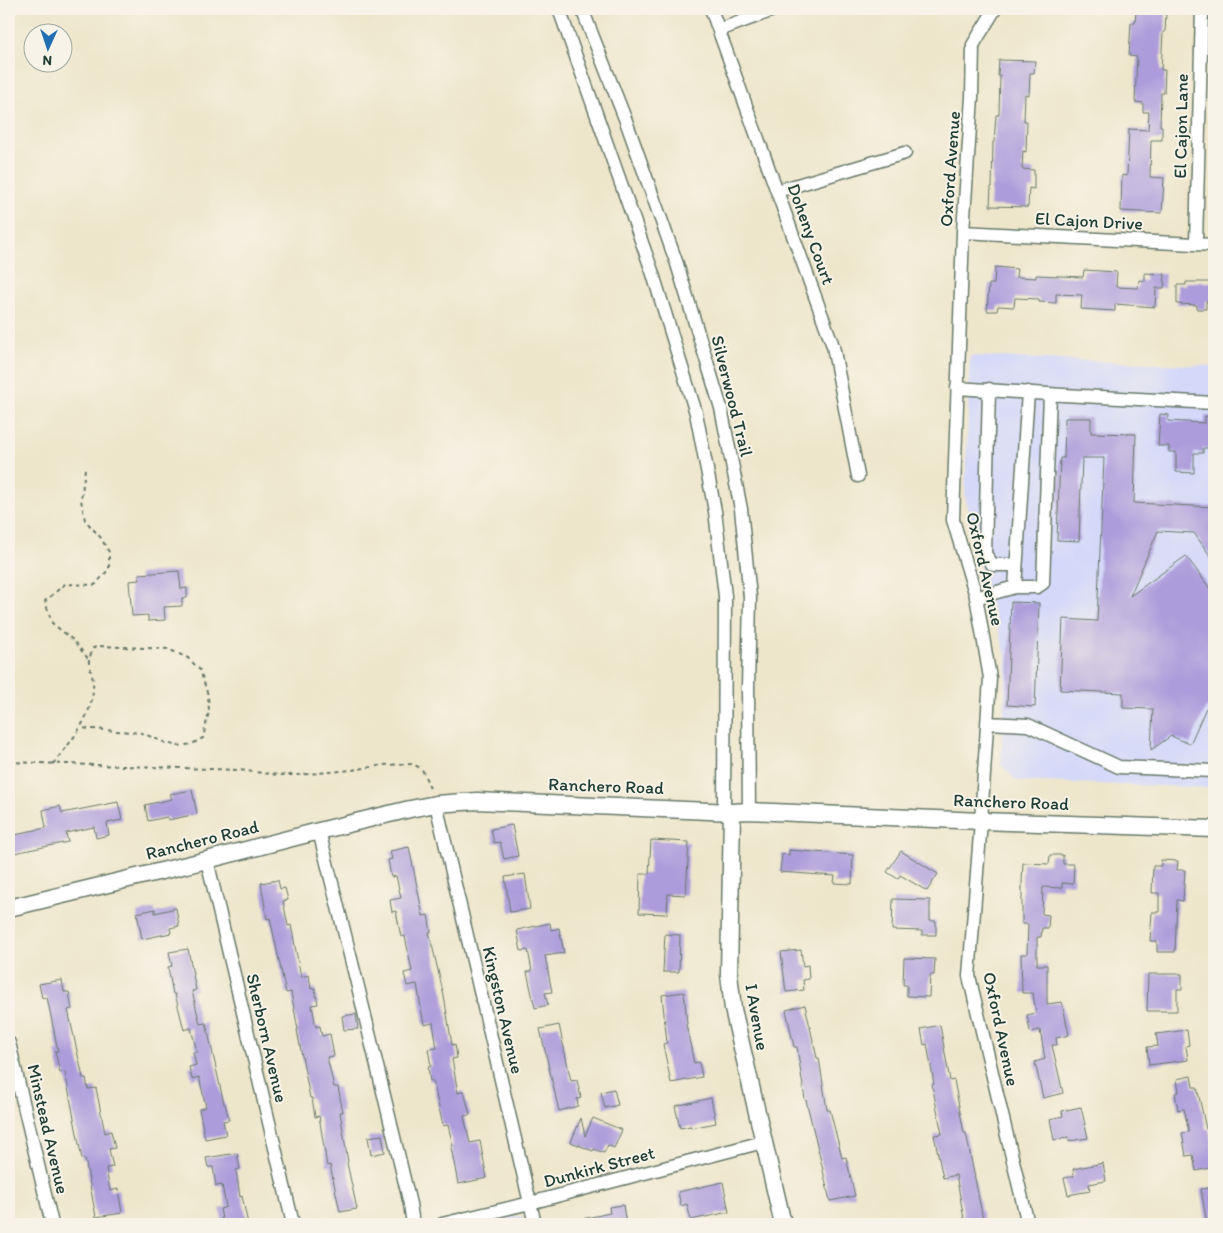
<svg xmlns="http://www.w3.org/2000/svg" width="1223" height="1233" viewBox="0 0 1223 1233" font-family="Itim,sans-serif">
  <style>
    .built { fill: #d4d8f9 }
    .building { fill: #ac9cdb }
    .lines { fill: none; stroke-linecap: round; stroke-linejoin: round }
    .minor-casing { stroke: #677869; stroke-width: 15 }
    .major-casing { stroke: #677869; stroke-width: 19 }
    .path { stroke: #677869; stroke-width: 2; stroke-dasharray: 4 4; stroke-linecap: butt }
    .minor { stroke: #fff; stroke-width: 12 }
    .major { stroke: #fff; stroke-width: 16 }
    .labels { text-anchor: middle; stroke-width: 4; stroke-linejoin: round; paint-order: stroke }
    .street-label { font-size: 18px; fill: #1f3d34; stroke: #f7f3e8 }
  </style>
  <rect width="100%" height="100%" fill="#f7f3e8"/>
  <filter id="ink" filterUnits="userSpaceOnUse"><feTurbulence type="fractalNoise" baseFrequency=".02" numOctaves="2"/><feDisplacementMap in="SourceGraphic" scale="10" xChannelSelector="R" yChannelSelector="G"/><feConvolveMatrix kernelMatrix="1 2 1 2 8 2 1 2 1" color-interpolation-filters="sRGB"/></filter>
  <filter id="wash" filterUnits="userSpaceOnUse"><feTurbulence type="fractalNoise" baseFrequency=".0096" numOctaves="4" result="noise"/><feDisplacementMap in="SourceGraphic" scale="20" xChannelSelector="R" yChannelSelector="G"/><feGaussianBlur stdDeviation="1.12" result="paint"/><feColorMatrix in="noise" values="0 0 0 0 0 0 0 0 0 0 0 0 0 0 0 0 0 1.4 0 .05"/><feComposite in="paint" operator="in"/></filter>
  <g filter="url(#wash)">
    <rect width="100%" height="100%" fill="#eee6cb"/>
    <path class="built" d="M970 356 1214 366V788L1017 781 1001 765 1007 659 975 550 965 496Z
      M514 1216 522 1217 525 1224H476Z"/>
    <g id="blocks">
      <path class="building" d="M1136 12 1166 13 1165 32H1163L1161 70H1165L1164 93H1161L1160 126H1162V140H1151L1150 177 1164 178 1162 213 1121 211 1122 175 1127 176 1129 129 1148 130 1149 112H1143V103L1135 102 1137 57 1129 56 1131 23H1135Z
        M999 60 1035 61 1034 73H1030L1029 95 1025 94 1024 121H1027L1026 152 1023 151 1022 169 1034 170V189L1029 188 1028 207 990 206 991 187H992L993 142H994L996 115H999L1000 76H998Z
        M995 267 1017 269 1016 277 1036 278V275L1083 277 1084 270 1117 272 1116 287 1138 288 1139 280 1145 281V273L1165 274 1164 288H1156L1155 307 1115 304V311L1081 309 1082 295 1056 294V303L1039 302V299L1015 298 1014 307 998 306 997 311H987L989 284H994Z
        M1186 282H1214V301H1206V309H1197V305L1177 304V285H1186Z
        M1160 414 1169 415 1168 421 1205 423V416L1214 417V448H1203V453H1194V473L1176 472V452H1169V446H1158Z
        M1065 418H1091V433L1136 434 1134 503 1214 507V561L1194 533 1158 531 1130 596 1186 556 1211 590 1214 591V708H1206L1190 744 1171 736 1151 750 1153 709 1123 708V693L1060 690 1063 619 1097 621 1104 458H1082L1079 541 1057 540 1060 458H1064Z
        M179 571 181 589 187 588V598H182V606L164 607 165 620 148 621V615L132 616 129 581 140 580 139 574Z
        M1011 602 1039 603 1035 707 1007 705Z
        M192 790 197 814 168 820 167 817 148 821 145 805 172 799 170 794Z
        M118 802 122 820 107 823 109 835 96 838 94 827 66 833 68 842 9 854V836L25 833V832L46 828 43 810 60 806 62 813Z
        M512 825 518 856 504 859 500 842 494 843 491 829Z
        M651 840 689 842 686 895 668 894 667 914 639 913 640 874H649Z
        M409 847 423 916 428 915 431 932H429L444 996 452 1045 455 1044 457 1058 452 1059 458 1093 464 1091 470 1115 464 1116 470 1143 480 1141 487 1178 458 1184 451 1147 453 1146 448 1125 443 1126 433 1081H430L428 1067 431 1066 428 1049 437 1048 433 1023 424 1025 417 984 407 986 404 973 412 971 405 936 401 937 396 911 392 912 390 900 401 898 396 876 391 877 388 860 392 859 390 851Z
        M789 850 853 855 852 884 834 883 835 876 780 872 782 854 789 855Z
        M901 851 938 874 927 891 900 875 898 879 887 872Z
        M1050 855H1063V864H1074L1073 884 1062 883V888L1043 887 1042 914 1049 915 1048 928H1042L1041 937H1037V965H1047V1004L1062 1002 1069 1035 1056 1038 1057 1045H1052L1063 1093 1043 1098 1035 1062 1045 1059 1040 1030 1030 1032 1027 1015 1036 1013 1033 993H1022L1021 954H1027L1028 924H1022V882L1023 863 1049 864Z
        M1161 860 1178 861 1177 870H1185L1183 901 1177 900 1175 952H1157V941H1150L1152 912H1159V893H1152L1153 866H1161Z
        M525 874 530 909 510 912 505 877Z
        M278 880 280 889 285 888 288 900 283 901 288 926 291 925 301 977 309 975 311 989 315 988 318 1004 312 1005 316 1027 320 1026 322 1036 330 1034 334 1056 327 1057 334 1087H338L343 1112H340L348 1162 347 1163 357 1209 340 1212 330 1165 327 1166 319 1116 315 1117 312 1098H310L297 1030H298L291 992 286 993 270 918 267 919 261 883Z
        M893 899 930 900V921H936V935H922V931L892 930Z
        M176 908 179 926 170 928 171 933 142 939 137 913 155 909V913Z
        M550 923 551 930 559 928 564 953 545 956 552 992 545 993 548 1005 535 1008 527 972 532 971 528 950 521 951 517 930Z
        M665 934 680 935 679 972H663Z
        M188 949 196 990 192 991 200 1024 206 1023 224 1104H225L229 1120 223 1121 226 1135 205 1139 199 1109 206 1107 199 1077 192 1079 189 1067 196 1065 193 1052H197L191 1028 184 1030 175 994H173L168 967 172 966 169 952Z
        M801 950 803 966 808 965 809 979 803 980 804 990 786 992 781 952Z
        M904 958 935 959 934 975H930L929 997 907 996V985H903Z
        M1148 974H1182V989H1177V1011H1147Z
        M62 980 64 992H69L72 1009 68 1010 83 1078H86L88 1089 96 1088 105 1133 111 1131 115 1148 109 1149 113 1167 106 1168 110 1191 118 1189 122 1213 96 1217 85 1159H82L65 1072 60 1073 55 1051H58L47 997 42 998 39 984Z
        M684 992 687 1024H686L694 1063 699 1062 702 1077 671 1083 663 1044 667 1043 662 995Z
        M805 1005 817 1058H819L827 1110H830L842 1158 846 1157 855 1196 830 1201 819 1153 806 1100H805L797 1047H794L786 1010Z
        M356 1014 358 1029 344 1030 342 1016Z
        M559 1025 571 1081 577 1080 581 1098 577 1099 578 1106 559 1111 540 1029Z
        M940 1025 950 1081 954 1080 964 1133H966L984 1224H965L956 1175 943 1178 934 1135 942 1134 932 1085 934 1084 927 1044 924 1045 921 1029Z
        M1187 1030 1189 1045 1186 1046 1188 1060 1149 1065 1147 1047 1158 1046 1156 1034Z
        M1191 1076 1193 1087H1197L1206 1129H1209L1214 1158V1167L1196 1171 1193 1155 1186 1156 1182 1133 1189 1132 1184 1109 1178 1110 1175 1093 1179 1092 1177 1079Z
        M614 1089 618 1105 605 1108 601 1092Z
        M711 1098 716 1123 691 1128V1126L680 1128 675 1106Z
        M1081 1107 1088 1138 1069 1141 1068 1137 1054 1140 1050 1119 1063 1116 1062 1111Z
        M581 1118 585 1136 593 1118 622 1130 614 1148 608 1145 604 1153 594 1149 593 1151 571 1142Z
        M382 1135 385 1152 371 1155 368 1137Z
        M237 1153 240 1169 236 1170 240 1197 242 1196 248 1224H231V1222L223 1224 220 1209 226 1207 222 1185 216 1186 213 1167H208L206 1158Z
        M1103 1163 1106 1181 1089 1184 1090 1191 1068 1195 1064 1178 1074 1176 1073 1169Z
        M723 1182 729 1212 691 1220 687 1204 681 1206 678 1192Z
        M1214 1187V1224H1207L1201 1189Z
        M623 1205 626 1224H577V1220L610 1213 609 1207Z"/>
    </g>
  </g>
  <g filter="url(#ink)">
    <use href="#blocks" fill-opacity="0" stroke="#677869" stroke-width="1"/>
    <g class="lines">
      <g class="minor-casing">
        <path id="minor" d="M559 9 652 271 696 413 715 511 725 596 724 811
          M582 9 626 121 677 264 721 408 741 509 750 597 748 688 749 811
          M711 9 833 346 858 476
          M995 9 973 45 972 97 963 232 953 520 976 596 990 678 981 821 969 976 1028 1224
          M719 30 776 9
          M777 191 905 153
          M963 232 1214 245
          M1196 244 1202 9
          M957 388 1063 395 1214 403
          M989 389 985 554 993 565H1016
          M1015 587 1028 392
          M976 598 1015 587H1037L1043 583 1050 394
          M987 723 1028 725 1119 767 1214 771
          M436 804 535 1224
          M319 831 359 991 410 1204 413 1224
          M207 860 293 1224
          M9 1043 52 1224
          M442 1224 530 1203 763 1142"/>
      </g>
      <g class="major-casing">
        <path id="major" d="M732 812 729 974 733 1009 783 1224
          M9 908 207 860 319 831 410 809 436 804 477 801 732 812 749 811 981 821 1214 829"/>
      </g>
      <path class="path" d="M85 469 81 500 85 520 101 538 109 552V569L95 585 65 584 45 601 52 623 74 641 89 660
        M9 762 239 770 278 775H297L352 770 384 765 413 764 422 769 431 791
        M53 764C72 740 95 715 93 682 93 675 88 667 89 659 90 656 92 652 93 648L100 646 168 649 188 658 200 670 208 695 209 711 203 738 192 744 179 746 166 743 142 733 80 728"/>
      <use href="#minor" class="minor"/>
      <use href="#major" class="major"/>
    </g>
  </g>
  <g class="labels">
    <g class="street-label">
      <text transform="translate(1181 126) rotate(-89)" y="6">El Cajon Lane</text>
      <text transform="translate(950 169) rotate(-86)" y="6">Oxford Avenue</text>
      <text transform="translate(1089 221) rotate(3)" y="6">El Cajon Drive</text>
      <text transform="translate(811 234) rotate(70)" y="6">Doheny Court</text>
      <text transform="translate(732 396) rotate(76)" y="6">Silverwood Trail</text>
      <text transform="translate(985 569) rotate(77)" y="6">Oxford Avenue</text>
      <text transform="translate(606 786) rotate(2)" y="6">Ranchero Road</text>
      <text transform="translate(1011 802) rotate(2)" y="6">Ranchero Road</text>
      <text transform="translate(202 840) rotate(-14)" y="6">Ranchero Road</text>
      <text transform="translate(503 1010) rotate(77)" y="6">Kingston Avenue</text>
      <text transform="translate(757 1017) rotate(80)" y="6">I Avenue</text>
      <text transform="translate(1001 1029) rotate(78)" y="6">Oxford Avenue</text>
      <text transform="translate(267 1038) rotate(77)" y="6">Sherborn Avenue</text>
      <text transform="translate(48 1129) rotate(77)" y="6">Minstead Avenue</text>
      <text transform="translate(599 1167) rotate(-15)" y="6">Dunkirk Street</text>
    </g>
  </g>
  <rect width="1223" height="1233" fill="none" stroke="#f7f3e8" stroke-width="30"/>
  <g transform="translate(48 48) rotate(183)"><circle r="24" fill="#f7f3e8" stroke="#a1aaa0"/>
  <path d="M0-4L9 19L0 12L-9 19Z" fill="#1f6fb2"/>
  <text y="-8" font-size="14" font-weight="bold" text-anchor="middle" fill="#1f3d34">N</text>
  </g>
</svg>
